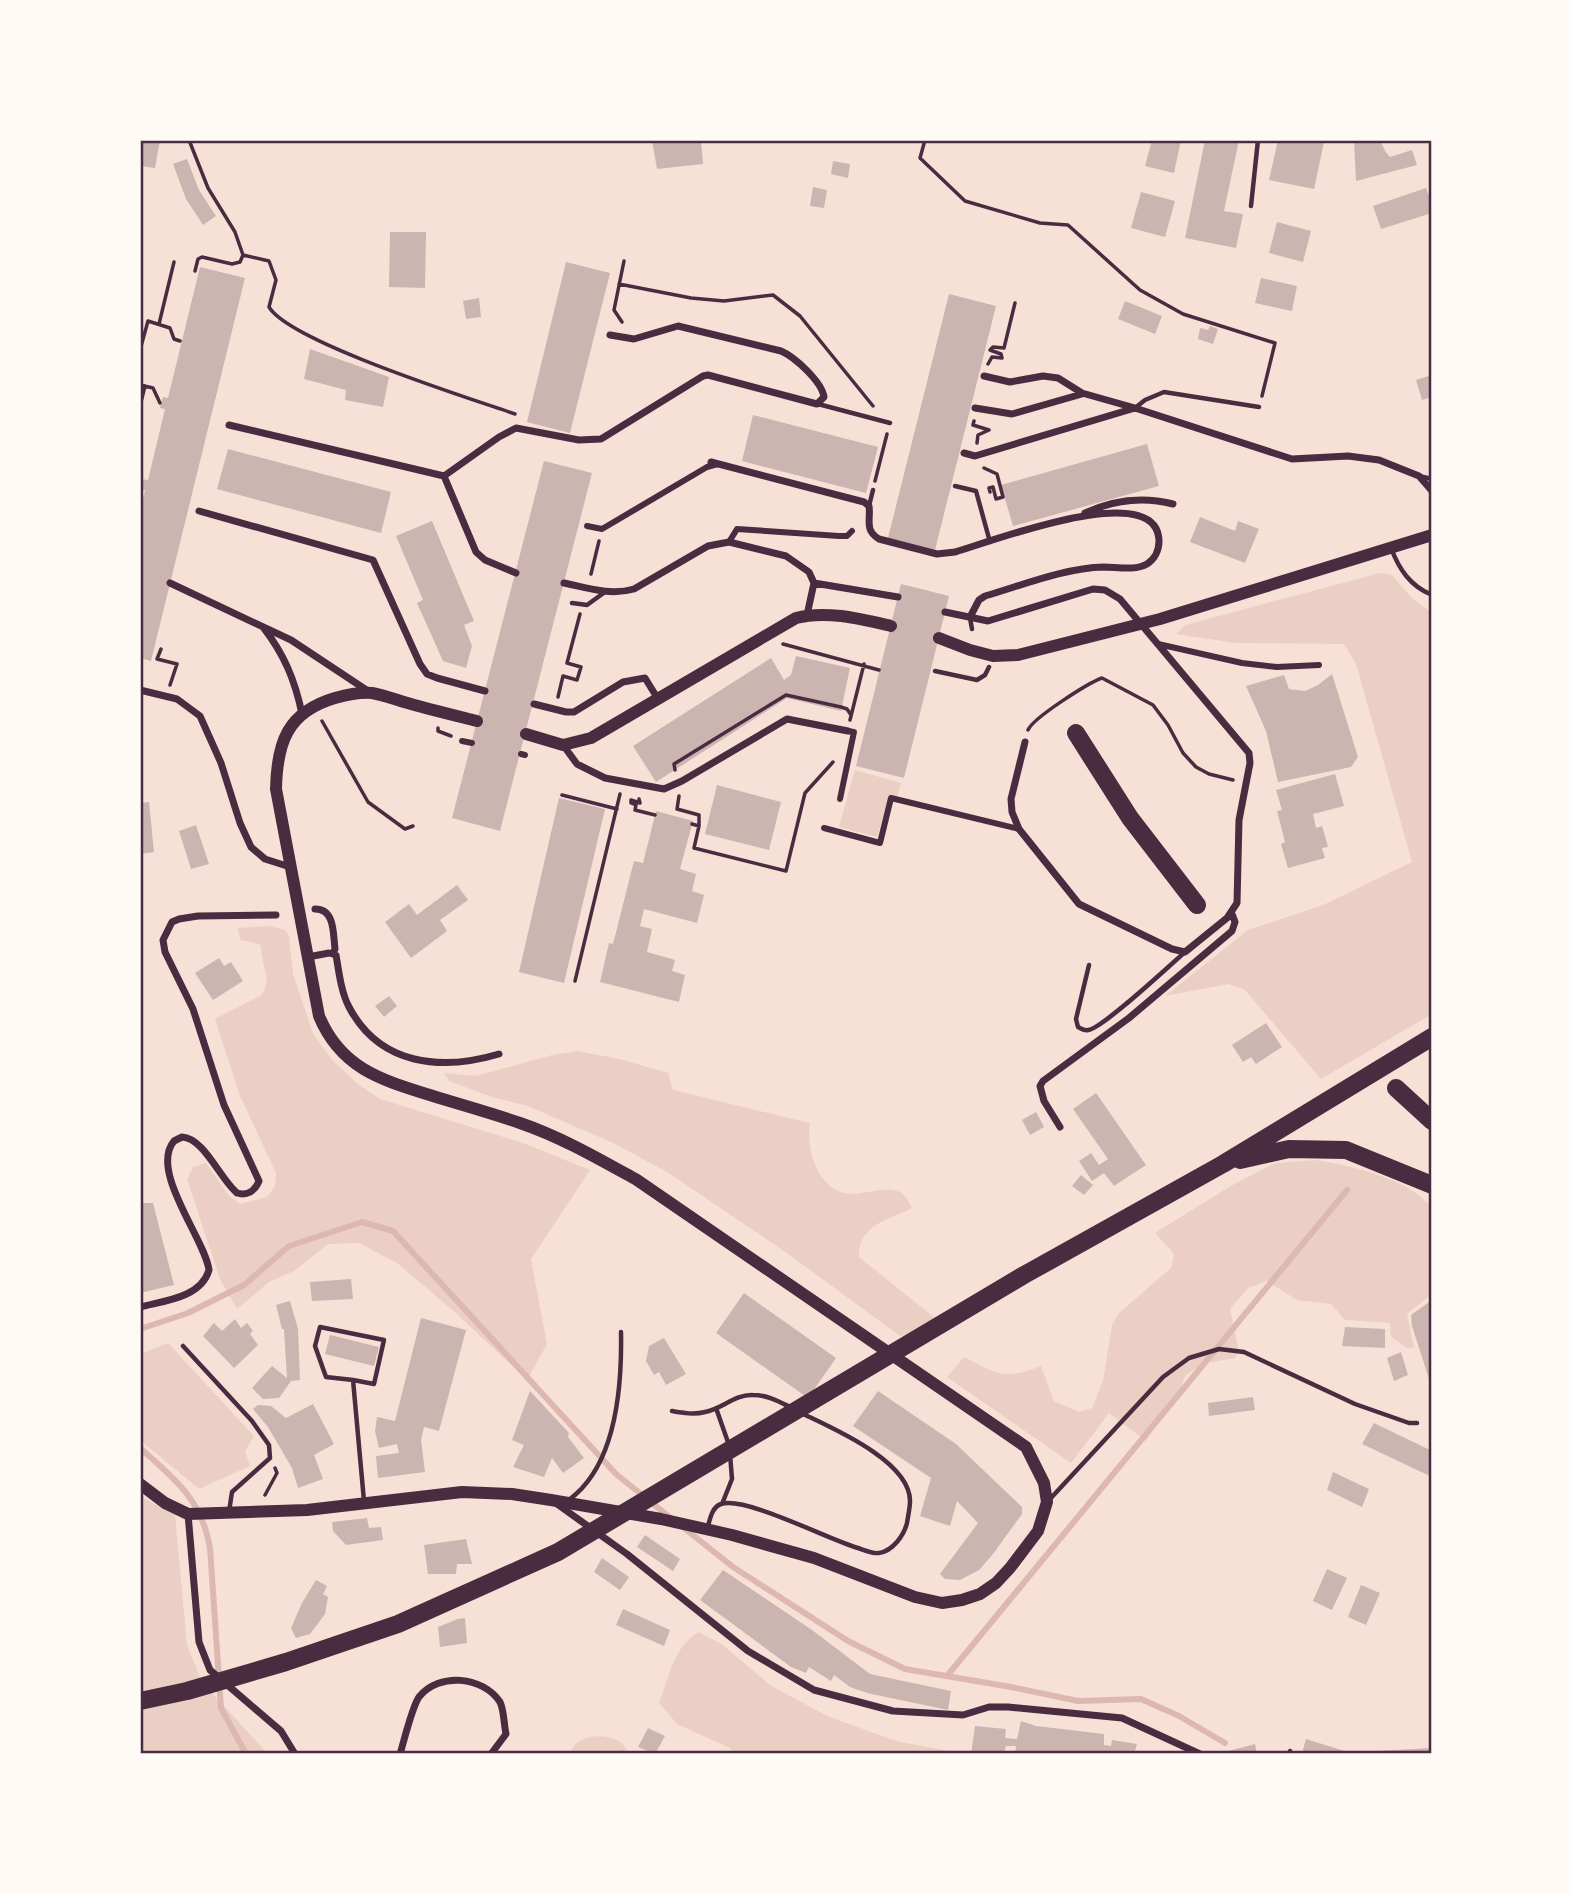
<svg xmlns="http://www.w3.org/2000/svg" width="1572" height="1894" viewBox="0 0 1572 1894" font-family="Cabin,sans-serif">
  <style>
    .green { fill: #ebcfc5 }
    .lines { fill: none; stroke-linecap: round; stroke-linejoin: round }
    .stream { stroke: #dcb8b0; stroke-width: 6 }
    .building { fill: #ccb4b1 }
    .path { stroke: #4a2c40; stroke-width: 3.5 }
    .service { stroke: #4a2c40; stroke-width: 4.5 }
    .pedestrian { stroke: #4a2c40; stroke-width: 6 }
    .minor { stroke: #4a2c40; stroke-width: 7 }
    .tertiary { stroke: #4a2c40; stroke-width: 12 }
    .motorway { stroke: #4a2c40; stroke-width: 18 }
    .neatline { fill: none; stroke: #4a2c40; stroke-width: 2.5 }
  </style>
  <rect width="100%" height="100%" fill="#f7e1d7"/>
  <path class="green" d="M1380 573 1392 575 1412 598 1432 613V1014L1321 1079 1245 990 1228 984 1165 996 1248 930 1323 905 1412 862 1356 664 1344 644 1235 643 1176 634 1185 625Z
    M855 770 901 783 897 797 889 795 877 837 839 827Z
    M271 926 285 930 289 936 293 974 313 1033 331 1059 358 1084 380 1099 523 1143 590 1170 531 1259 547 1344 527 1380 456 1313 397 1263 359 1243 328 1244 294 1271 269 1282 237 1309 220 1279 187 1179 193 1167 206 1163 229 1196 240 1204 267 1197 275 1186 276 1173 240 1096 215 1019 262 995 267 982 260 944 240 940 238 928Z
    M577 1051 620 1059 668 1073 673 1090 810 1123C806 1151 818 1192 851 1194 865 1194 880 1188 894 1190 904 1192 908 1199 912 1208 888 1220 858 1225 859 1257L940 1322 916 1334 900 1336 784 1251 667 1172 613 1143 528 1106 492 1097 449 1081 444 1073 476 1076 552 1055Z
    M1316 1160C1355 1167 1404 1177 1432 1207V1294L1407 1314 1414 1348H1407L1391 1337 1390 1323 1345 1320 1331 1304 1297 1300 1267 1281 1248 1288 1230 1309 1239 1352 1235 1358 1202 1364 1185 1376 1181 1388 1167 1404 1146 1441 1109 1413 1071 1463 947 1377 964 1357C998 1375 1005 1380 1041 1366L1054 1401 1079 1412 1092 1408 1103 1381 1112 1325 1119 1313 1171 1268 1174 1254 1155 1233 1229 1187 1275 1163Z
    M168 1343 254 1436 245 1451 250 1466 199 1489 140 1440V1354Z
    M140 1496 175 1515 187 1645 202 1682 268 1754H140Z
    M699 1632 723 1645 770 1685 827 1716 896 1741 949 1751 955 1754H735L730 1748 677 1724 659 1703C669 1678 674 1645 699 1632Z
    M597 1736C613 1737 622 1739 629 1754H570C575 1740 583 1738 597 1736Z"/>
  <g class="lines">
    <path class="stream" d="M140 1329 188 1313 244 1285 289 1246 362 1222 393 1231 616 1474 672 1519
      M140 1448C175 1479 202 1500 210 1548L221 1708 246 1754
      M684 1528 733 1567 848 1641 905 1669 1011 1687 1078 1701 1141 1699 1179 1716 1225 1743
      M947 1676 1347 1190"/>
  </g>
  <path class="building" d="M140 140H160L155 168 140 166Z
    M652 140H701L703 164 657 169Z
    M1152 140H1181L1174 173 1145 166Z
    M1205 140H1239L1224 211 1243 214 1236 248 1185 238Z
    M1278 140 1324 142 1314 189 1269 180Z
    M1359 140H1380L1385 151 1390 157 1412 150 1417 165 1356 181 1354 141Z
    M187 159 199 190 216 216 203 225 186 199 173 164Z
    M833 161 850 164 848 178 831 174Z
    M813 187 827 190 824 208 810 206Z
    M1426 188 1432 204V213L1381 229 1373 206Z
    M1141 192 1175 201 1165 237 1131 228Z
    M1277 222 1311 231 1303 262 1269 253Z
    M390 232H426L425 288 389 287Z
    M566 262 610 273 570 433 527 422Z
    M200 267 245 278 151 661 140 658V512L145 490 140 489V486L141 479 148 480 165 409 160 408 163 397 168 398Z
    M1261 278 1297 286 1292 311 1255 303Z
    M949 294 996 306 935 550 888 538Z
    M479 298 481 317 466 319 463 301Z
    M1125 301 1162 316 1155 334 1118 319Z
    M1210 326 1218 329 1213 344 1198 339 1200 328 1208 330Z
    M310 349 389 377 383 407 345 400 346 390 304 379Z
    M1432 375V397L1422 400 1416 380Z
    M753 415 878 447 866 493 742 461Z
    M1147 444 1159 486 1013 526 1001 485Z
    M228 449 391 492 381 533 217 489Z
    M544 461 592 473 500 831 452 818Z
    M1200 517 1235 531 1238 521 1259 529 1245 563 1190 542Z
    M432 521 474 621 464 625 472 646 466 668 443 661 417 603 423 600 396 536Z
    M901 584 949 596 904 778 856 766Z
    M796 656 850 668 841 711 787 698 656 782 633 746 771 658 784 680 791 675Z
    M1332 674 1358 757 1351 767 1278 782 1266 731 1246 686 1284 675 1289 689 1305 691 1318 685Z
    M1335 774 1344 806 1313 814 1316 828 1322 826 1328 847 1322 848 1325 858 1288 868 1281 844 1285 842 1277 811 1282 810 1276 790Z
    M717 785 781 802 769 850 705 834Z
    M559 798 605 809 564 983 519 972Z
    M149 802 154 852 140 854V803Z
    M656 811 693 821 680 869 696 874 692 891 704 895 697 923 644 909 640 926 652 929 647 952 675 960 672 971 685 975 679 1002 600 982 609 943 613 944 634 861 643 863Z
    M196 825 209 864 191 869 179 831Z
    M457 885 468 900 440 920 447 931 411 958 385 922 409 904 417 915Z
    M219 958 224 966 231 962 243 981 213 1000 195 973Z
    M389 996 397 1006 384 1017 375 1006Z
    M1266 1023 1282 1047 1256 1064 1251 1057 1243 1062 1232 1045Z
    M1096 1093 1146 1165 1114 1186 1104 1173 1092 1181 1079 1161 1091 1153 1099 1165 1108 1159 1073 1109Z
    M1036 1112 1044 1127 1030 1135 1022 1120Z
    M1081 1175 1093 1185 1084 1195 1072 1186Z
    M140 1203H153L174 1285 140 1293Z
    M351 1279 353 1299 312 1301 310 1282Z
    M744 1293 836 1358 808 1398 716 1333Z
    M1432 1300V1385H1431L1412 1326 1411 1315Z
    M290 1301 298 1329 300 1380 291 1381 279 1398 263 1399 252 1388 272 1366 287 1378 284 1329H282L276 1305Z
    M421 1318 466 1330 439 1431 424 1427 421 1440 425 1472 378 1478 376 1456 399 1453 397 1444 379 1448 375 1431 377 1417 395 1421Z
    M235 1319 241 1328 247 1323 253 1331 250 1334 258 1345 234 1368 203 1336 214 1323 222 1331Z
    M1345 1327 1385 1329V1348L1342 1346Z
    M330 1335 379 1347 374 1366 325 1354Z
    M664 1338 686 1374 666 1385 659 1372 654 1375 646 1361 649 1346Z
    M1401 1352 1408 1375 1394 1381 1387 1358Z
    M530 1391 569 1433 568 1437 584 1458 563 1473 552 1458 544 1477 513 1467 524 1445 512 1440Z
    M878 1391 956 1444 1022 1507V1514L993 1554 979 1570 960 1580 945 1579 940 1574 978 1523 957 1501 950 1526 920 1516 931 1478 853 1426Z
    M1253 1397 1255 1410 1209 1416 1208 1403Z
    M313 1404 334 1444 314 1455 323 1479 298 1488 292 1468 268 1427 253 1409 258 1405 271 1406 286 1418Z
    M1374 1423 1432 1451V1477L1362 1444Z
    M1333 1472 1369 1489 1362 1507 1327 1490Z
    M367 1518 369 1528 381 1527 383 1540 346 1545 333 1531 332 1522Z
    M645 1535 680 1559 673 1571 637 1547Z
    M466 1539 472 1564H457L456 1574H428L424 1545Z
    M602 1558 629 1577 620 1590 594 1572Z
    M1327 1569 1347 1578 1332 1610 1313 1601Z
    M723 1570 812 1630 870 1674 951 1691 948 1710 867 1693 850 1687 834 1675 831 1681 809 1667 806 1673 791 1667 700 1600Z
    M316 1580 327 1586 323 1594 328 1597 325 1614 310 1634 296 1638 291 1628 302 1603Z
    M1361 1585 1380 1593 1366 1625 1348 1617Z
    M623 1609 670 1630 664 1646 616 1625Z
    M465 1618 467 1643 440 1647 438 1627 458 1619Z
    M1021 1721 1036 1726 1104 1734V1745L1111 1746 1112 1740 1137 1744 1134 1754 1110 1751V1754H1015L1016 1746H1006L1004 1754H971L975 1726 1006 1729 1005 1738 1017 1739Z
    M648 1728 665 1736 655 1754 638 1747Z
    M1306 1739 1351 1753V1754L1302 1753Z
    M1255 1744 1257 1754H1221V1753Z
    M1432 1748V1754H1359V1752Z"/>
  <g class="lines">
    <path class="path" d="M189 140 208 188 235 232 243 255 269 261 276 280 269 307C290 342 469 398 515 414
      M925 140 920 158 965 201 1040 223 1068 225 1140 290 1183 314 1275 343 1262 396
      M195 271 198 259 202 257 232 264 240 262 243 255
      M619 284 691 298 724 301 773 295 800 316 873 406
      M622 322 614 310 624 261
      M159 324 174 262
      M140 350 148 321 170 328 174 339 180 341
      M988 364 992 357 1002 358 1001 354 990 350 993 347 1004 348 1015 303
      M140 385 153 388 160 403
      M140 406 145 386
      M974 421 973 425 989 430 978 435 977 443
      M984 468 997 474 1003 497 996 499 993 487 989 488 990 492
      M875 481 887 434
      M591 574 599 541
      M783 644 879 670
      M161 649 157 659 177 664 170 685
      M558 697 563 676 577 680 581 667 567 663 580 614
      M850 720 864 664
      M322 721 368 802 405 829 413 826
      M438 728V731L451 736
      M1028 730C1033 718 1088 683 1102 678L1153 705 1168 725 1183 753 1196 767 1209 774 1233 780
      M675 770 674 764 786 695 841 707 847 709 851 715
      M562 795 617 809
      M679 796 677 809 699 815V826
      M639 799 640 803 631 800V803L636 805 635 810 655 815
      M692 824 699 826 694 848 786 871 805 793 833 762
      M575 981 620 794
      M265 1495 277 1473 275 1468"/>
    <path class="service" d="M1251 206 1258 140
      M818 404 890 423
      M1135 408 1145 400 1164 392 1259 407
      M1419 476 1432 479
      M955 486 976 491 990 542
      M869 506 873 490
      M1391 548C1399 569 1410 586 1432 595
      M572 603 587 605 605 592
      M970 618 972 629
      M935 671 977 680 985 675 989 667
      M1089 965 1076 1019 1078 1027C1082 1029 1084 1031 1088 1030 1102 1029 1170 965 1184 953
      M183 1346 252 1421 269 1445 270 1458 232 1492 229 1512
      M353 1380 374 1384 384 1340 320 1327 315 1346 326 1377 353 1380 364 1501
      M716 1408 729 1445
      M672 1411C683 1413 694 1415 705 1412 722 1409 735 1394 753 1395 767 1395 778 1401 790 1407
      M570 1499C617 1464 622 1385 621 1332
      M1050 1499 1163 1377 1189 1358 1219 1349 1244 1352 1355 1404 1409 1423H1417
      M722 1504 732 1479 730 1454
      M708 1526C710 1519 712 1507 721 1504 746 1496 829 1540 858 1548 864 1550 873 1554 879 1553 893 1551 904 1535 907 1523 908 1516 910 1508 910 1501 910 1461 832 1428 801 1413
      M1289 1754 1290 1751"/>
    <path class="pedestrian" d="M587 526 602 529 707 467 718 464
      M729 542 737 529 839 536H847L852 531
      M1158 644 1242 663 1277 667 1319 665
      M462 741 472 743
      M521 754 525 755
      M840 799 854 732 848 731
      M824 828 880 843 891 798 1019 829"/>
    <path class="minor" d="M984 376 1010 382 1043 376 1058 378 1082 393 1135 408
      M975 408 1012 414 1082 394
      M229 425 444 476 476 552 485 560 516 573
      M964 453 975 456 1135 408 1292 459 1348 456 1379 460 1419 476 1432 491
      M711 462 864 502 869 506C871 520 864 530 879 539L937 554 955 552C988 543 1158 476 1159 541 1159 550 1155 559 1147 564 1135 571 1117 567 1104 567 1064 568 1023 585 985 596L979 600 970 617
      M444 476 499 437 516 428 579 440 601 439 703 376 708 375 817 404 824 397C822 382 795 357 781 351L678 326 634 339 610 335
      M199 511 373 560 420 664 427 674 437 678 485 691
      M1085 513C1113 500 1142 496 1173 504
      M170 583 291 640 368 691
      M564 583C588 588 610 596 634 589L708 546 729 542 786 556 809 572 814 583
      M945 612 988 621 1093 589 1105 590 1120 599 1249 753 1250 763 1239 820 1237 903 1227 918 1185 952 1172 949 1079 904 1019 829 1012 812 1011 799 1025 742
      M807 615 814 583 898 597
      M263 627C284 654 295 680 302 714
      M140 690 177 699 200 716 221 763 240 823 251 847 265 859 290 867
      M534 704 566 712H574L623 682 645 678 658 699
      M563 745 577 764 605 778 664 789 682 781 787 719 848 731
      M315 909C335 909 333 933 335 949L333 953
      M308 957 329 953 336 955C339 972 341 992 349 1007 380 1066 442 1071 499 1054
      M1060 1127 1044 1101 1040 1086 1043 1081 1129 1018 1232 931 1235 922 1232 914
      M140 1307C163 1301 201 1298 209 1270 205 1239 149 1171 174 1141L182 1137C204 1138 220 1179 237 1193 247 1196 255 1191 259 1181L224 1105 193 1009 165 952 163 940 172 922 179 919 198 916 276 915
      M557 1504 627 1554 748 1651 814 1690 893 1711 963 1715 989 1707H1008L1122 1718 1200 1754
      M188 1514 199 1642 210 1670 281 1731 295 1754
      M400 1754C404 1741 412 1707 419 1697 439 1672 483 1676 500 1702 504 1710 504 1725 506 1734L491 1754"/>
    <path class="tertiary" d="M939 638 970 650 993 656 1018 655 1160 619 1432 535
      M526 734 563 745 591 738 796 618C826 610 861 619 891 626
      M140 1484 165 1503 188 1514 307 1510 462 1492 512 1494 551 1500 661 1519 732 1535 814 1558 915 1597 942 1603 962 1600 980 1594 996 1583 1010 1568 1038 1531 1047 1502 1044 1483 1026 1447 637 1180C599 1159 561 1137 520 1123 491 1113 462 1105 433 1096 382 1080 341 1069 319 1016L276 789C277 743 287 712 335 698 346 695 361 692 372 693 383 695 394 699 404 702 428 709 453 715 477 721"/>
    <path class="motorway" d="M1076 733 1130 818 1197 905
      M1396 1088 1432 1121
      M1240 1160 1289 1149 1346 1150 1432 1185
      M140 1701 187 1691 286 1662 398 1624 558 1552 1024 1275 1223 1164 1432 1037"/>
  </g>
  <rect width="1572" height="1894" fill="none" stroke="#fffaf5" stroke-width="284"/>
  <rect x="142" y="142" width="1288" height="1610" class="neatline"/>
</svg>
